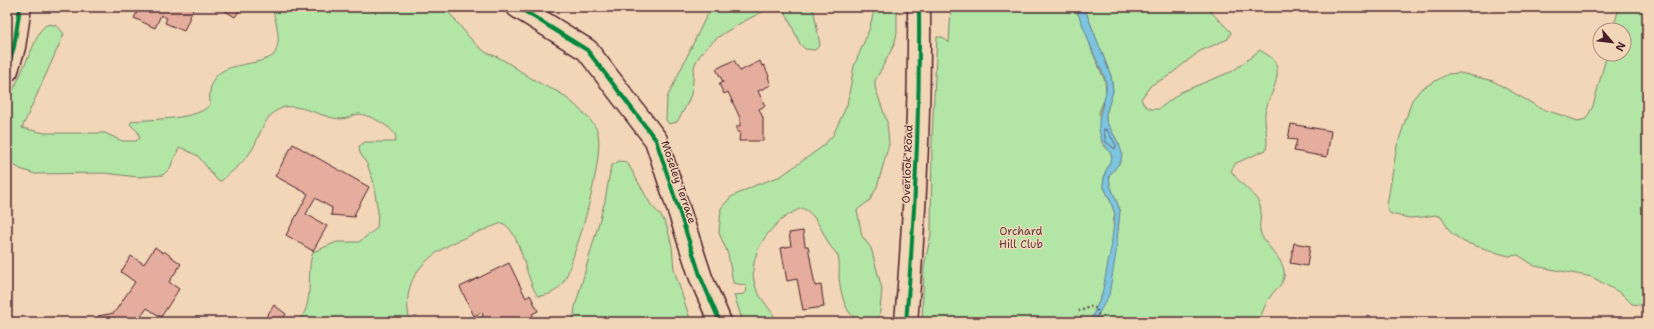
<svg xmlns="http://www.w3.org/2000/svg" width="1654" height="329" viewBox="0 0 1654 329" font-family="'Shantell Sans',sans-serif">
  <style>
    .green { fill: #b2e5a6; stroke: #7e8268 }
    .water { fill: #7dc4de; stroke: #698296 }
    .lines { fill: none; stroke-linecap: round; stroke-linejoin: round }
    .shore { stroke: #5e6173; stroke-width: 1 }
    .building { fill: #e5ad9d; stroke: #4a1f2b }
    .street-casing { stroke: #4a1f2b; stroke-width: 25 }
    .path { stroke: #4a1f2b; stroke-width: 2.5; stroke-dasharray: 1 3; stroke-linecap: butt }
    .street { stroke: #f1d6b8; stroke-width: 22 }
    .cycleway-casing { stroke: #f1d6b8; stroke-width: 6 }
    .cycleway { stroke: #00873e; stroke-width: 4 }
    .labels { text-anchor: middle; stroke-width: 3; stroke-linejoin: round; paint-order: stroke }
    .street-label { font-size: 11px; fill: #4a1f2b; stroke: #f1d6b8 }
    .park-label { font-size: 11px; fill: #5a3d3d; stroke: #f1d6b8 }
  </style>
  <rect width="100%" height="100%" fill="#f1d6b8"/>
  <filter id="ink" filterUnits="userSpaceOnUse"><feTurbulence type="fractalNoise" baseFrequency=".025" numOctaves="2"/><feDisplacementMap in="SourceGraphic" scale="8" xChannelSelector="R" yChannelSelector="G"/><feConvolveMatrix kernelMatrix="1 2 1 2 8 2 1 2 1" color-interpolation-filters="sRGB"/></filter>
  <g filter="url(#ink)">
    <path class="green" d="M272 7H443C458 20 468 40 484 51 488 54 493 55 498 57 513 65 526 76 541 84 548 88 557 90 563 95 572 102 593 120 597 130 605 150 584 227 576 248 568 270 566 295 538 296 525 280 521 230 502 223 455 241 395 259 410 322H297C316 306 305 273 313 252L337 242H359L377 228 378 212 373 180 367 164 360 153 359 146 365 142H395C402 130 368 114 358 114 353 115 347 119 341 119 322 118 298 102 282 108 261 116 261 139 249 154 242 164 230 173 221 181L217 180 198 156 182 148H179L170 168 163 175 138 177 104 173 35 174 20 169 7 160V104L40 31 46 25C56 23 59 27 64 34L22 128 45 133H105L122 141H136L140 138 138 132 130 124 132 121C150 119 201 120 210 104 206 57 244 71 273 56 283 42 276 23 272 7Z
      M712 7H773C748 19 707 37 695 64 692 73 694 85 691 94 688 104 682 113 677 122L669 124 666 120 667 98 704 21Z
      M774 7H813L820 45 815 50 805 49 800 44 784 9Z
      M875 7H897V33L894 45 875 81V87L887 122 889 144 877 187 870 200 857 210 862 236 871 248 882 289 879 321C849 329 842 302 839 278 839 271 840 262 838 256 836 252 831 248 829 244 822 232 816 213 802 208 772 219 744 256 756 288 761 300 772 311 778 322H743L734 295 744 294 747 291 745 285 733 283 728 254 719 233 721 208 731 197 756 185 781 176 822 147 833 135 847 105 854 66 869 30Z
      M951 7H1075L1085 29 1092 51 1105 81 1106 95 1099 112 1102 144 1110 151 1112 158 1105 173 1103 185 1110 200 1115 214 1113 224 1118 231 1120 210 1110 185 1109 176 1121 161 1119 144 1106 121V114L1113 91 1111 76 1084 7H1206L1231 32 1228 39 1200 51 1167 77 1151 85 1141 99 1144 105 1151 109H1159L1181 92 1233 71 1260 50C1264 53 1270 56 1273 59 1285 74 1268 97 1265 113 1264 126 1269 137 1266 150L1236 163 1231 171C1238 182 1255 194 1259 203 1264 213 1257 225 1261 234 1266 247 1287 261 1284 277 1282 285 1277 288 1272 294 1266 302 1262 312 1259 322H922L924 267 931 234 932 137 937 37H943L949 43Z
      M1619 7H1647V306L1632 304 1622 294 1592 277 1535 266 1518 255 1509 256 1498 253 1464 242 1451 233 1441 217 1435 215 1423 217 1409 218 1391 214 1388 211 1387 205 1397 146 1412 100 1421 89 1448 74 1460 73 1493 81 1540 108 1578 121 1586 119 1593 106 1607 54H1624V30H1613Z
      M619 161 627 162 651 205 662 217 667 227 672 246 674 270 691 322H573L575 307 605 201 611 166Z"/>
    <path class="water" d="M1075 7H1084L1111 76 1113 91 1106 114V121L1119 144 1122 153 1121 161 1109 176 1110 185 1120 210 1116 253 1109 295 1094 322H1090L1102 294 1111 248 1115 214 1110 200 1103 185 1105 173 1112 157C1109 148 1102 144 1100 134 1095 114 1108 101 1106 83 1104 73 1097 62 1093 52 1087 37 1082 22 1075 7Z"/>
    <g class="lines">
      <path class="shore" d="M1104 129 1107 130 1116 145 1115 149 1106 142Z"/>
    </g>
    <path class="building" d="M136 7H194L184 31 165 23 167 18 161 15 155 28 134 18 139 8Z
      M219 7H242L235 17Z
      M734 60 740 71 760 61 762 66 764 65 769 76 768 77 771 85 758 91 765 106 759 109 763 118V141H739L740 132H737V126H740V118L728 92 724 94 719 84 723 82 716 69Z
      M1291 124 1331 131 1327 157 1294 151 1297 140 1288 139Z
      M293 144 369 187 354 215 356 216 355 217 331 215 332 208 315 198 306 214 327 226 313 251 286 235 308 194 275 176Z
      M803 231 805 246H808L815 286 821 285 824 307 803 310 797 279 787 281 781 248 791 246 789 233Z
      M1294 243 1310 246 1307 266 1290 263Z
      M155 247 163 253 164 251 181 264 169 282 179 289 161 317 147 308 137 322H101L98 316 114 313 135 282 121 272 131 256 144 264Z
      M509 263 526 298 530 295 538 311 532 314 536 322H498L495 317 492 322 481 320 483 315 482 312 474 316 460 287Z
      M274 305 286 314 280 322H273L266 317Z"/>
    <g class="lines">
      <g class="street-casing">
        <path id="street" d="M518 7 587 50 656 140 701 278 720 322
          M7 70 14 47 20 7
          M906 322C915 217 920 112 919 7"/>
      </g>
      <path class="path" d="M1079 311 1091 307 1096 308 1101 322"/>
      <use href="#street" class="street"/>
      <g class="cycleway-casing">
        <path id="cycleway" d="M518 7 587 50 656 140 701 278 720 322
          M7 70 14 47 20 7
          M906 322C915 217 920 112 919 7"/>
      </g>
      <use href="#cycleway" class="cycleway"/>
    </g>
  </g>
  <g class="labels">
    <g class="street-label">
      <text transform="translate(907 164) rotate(-88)" y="4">Overlook Road</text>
      <text transform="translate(679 182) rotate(71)" y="4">Moseley Terrace</text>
    </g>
    <g class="park-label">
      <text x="1021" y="235">Orchard<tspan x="1021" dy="13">Hill Club</tspan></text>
    </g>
  </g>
  <rect width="1654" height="329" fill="none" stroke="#f1d6b8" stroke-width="24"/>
  <rect x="12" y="12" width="1630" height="305" fill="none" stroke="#4a1f2b" stroke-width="1.5" filter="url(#ink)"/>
  <g transform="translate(1612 42) rotate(118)"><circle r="19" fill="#f1d6b8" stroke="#ae8d80"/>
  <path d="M0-3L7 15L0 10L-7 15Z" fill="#4a1f2b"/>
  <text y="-6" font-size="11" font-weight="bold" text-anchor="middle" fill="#4a1f2b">N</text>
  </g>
</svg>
